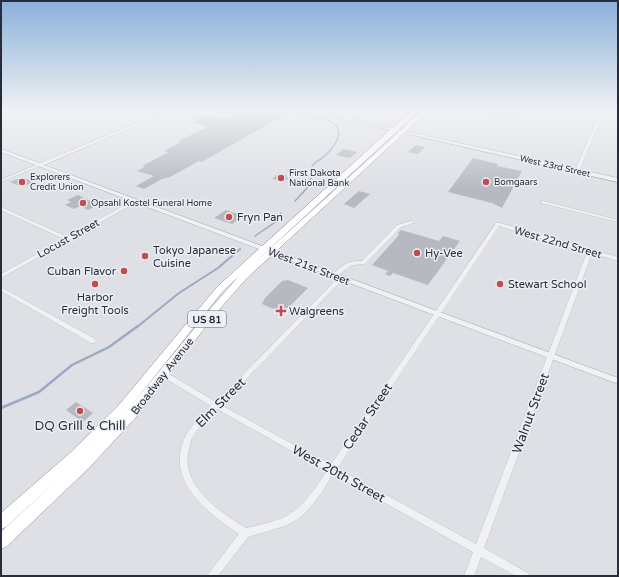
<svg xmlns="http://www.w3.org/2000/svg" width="619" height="577" viewBox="0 0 619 577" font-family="'Varela Round',sans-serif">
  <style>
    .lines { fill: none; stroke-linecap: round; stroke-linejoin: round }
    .stream-far2 { stroke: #9ca9c3; stroke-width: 1.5 }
    .stream-far1 { stroke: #9ca9c3; stroke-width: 2 }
    .stream { stroke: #9ca9c3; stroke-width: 2.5 }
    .building { fill: #b6b9c2 }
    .minor-casing { stroke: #a4a7af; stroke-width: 0.5 }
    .tertiary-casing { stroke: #a4a7af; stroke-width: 1 }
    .trunk-casing { stroke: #878c9b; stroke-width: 1 }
    .minor { fill: #f0f1f5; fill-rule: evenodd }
    .tertiary { fill: #f0f1f5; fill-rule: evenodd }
    .trunk { fill: #fff; fill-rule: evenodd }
    .poi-dot { fill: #c04e4e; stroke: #edeff4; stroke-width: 1.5 }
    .labels { text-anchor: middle; stroke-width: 3; stroke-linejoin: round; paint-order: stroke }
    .far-street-label { font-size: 9px; fill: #292d3b; stroke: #edeff4 }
    .far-poi-label { font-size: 9px; fill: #292d3b; stroke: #edeff4; text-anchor: start }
    .shield { fill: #edeff4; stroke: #646772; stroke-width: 1 }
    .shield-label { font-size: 10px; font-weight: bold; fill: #292d3b }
    .poi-label { font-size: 11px; fill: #292d3b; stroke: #edeff4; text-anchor: start }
    .street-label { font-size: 11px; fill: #292d3b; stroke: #edeff4 }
    .near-street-label { font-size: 13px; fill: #292d3b; stroke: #edeff4 }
    .near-poi-label { font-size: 13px; fill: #292d3b; stroke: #edeff4 }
  </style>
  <rect width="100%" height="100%" fill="#dee0e6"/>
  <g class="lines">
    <path class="stream-far2" d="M295 110 297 113C323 118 357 122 327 154 322 159 316 161 312 166
      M295 201 308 187 311 177
      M255 236 274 223 281 213"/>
    <path class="stream-far1" d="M137 327 179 293 218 268 240 249"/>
    <path class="stream" d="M1 408 39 392 72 365 109 347 138 326"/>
  </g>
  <path class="building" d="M246 110H260L284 115 202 162 199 161 170 177 162 179 144 189 136 186 154 176 137 171 145 167 142 166 169 152 164 151 181 142 178 141 208 127 192 122 208 115 226 119Z
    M482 110H520L513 117H509L482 112Z
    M416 145 425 147 418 154 408 152Z
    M343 149 357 152 350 158 336 155Z
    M473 158 498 164 497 166 522 171 502 208 492 203 448 192Z
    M279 173 286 175 288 179 283 182 272 179Z
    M22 177 34 182 22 187 10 182Z
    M359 191 370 194 354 208 344 204Z
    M78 195 88 200 99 204 88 210 80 206 74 209 65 205 71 202 67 200Z
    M226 210 243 216 232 224 214 218Z
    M401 230 439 241 443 236 460 241 428 285 393 273 390 276 385 274 388 271 372 265 399 235 398 233Z
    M288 280 308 288 283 313 262 304 265 298 282 281Z
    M76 402 93 413 83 422 66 410Z"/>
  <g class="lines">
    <g class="minor-casing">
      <path id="minor" d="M601 110H605L579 171 576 172 575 171Z
        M38 164 41 165 1 182V180Z
        M134 200H138V201L1 278V274L64 239 1 210V207L67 237Z
        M541 201H543L618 220V222L541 203Z
        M411 221 413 222V223L401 227 365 264 352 265 346 269 336 277H332L331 276 332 275C342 266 347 260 362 261L397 225Z
        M496 223H500L618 257V261L592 253 484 548 528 573 530 576H516L481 557 474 576H464L473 552 333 474 322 492 308 510 298 519 285 526 248 537 218 576H207L209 573 239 534C208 513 166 482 184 439 189 428 202 415 211 406L160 375 159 373 160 371 162 370 164 371 216 402 339 277H343L344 278 343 279 221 405 331 465ZM499 226 587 252 476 544 337 468ZM217 409 327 471C316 487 301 511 282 518 271 523 258 525 246 528 220 512 179 485 189 449 190 446 190 443 191 440 197 428 208 419 217 409Z
        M1 287 95 339 96 341 95 343H91L1 291Z"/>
    </g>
    <g class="tertiary-casing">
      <path id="tertiary" d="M168 110H173L44 165 618 378V384L1 152V149L40 163Z
        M303 110H309L618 178V182Z"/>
    </g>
    <g class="trunk-casing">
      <path id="trunk" d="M414 110H420L252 265 423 110H429L246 279 217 312 136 417 89 468 6 547 1 549V532L65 473 6 527 1 529V513L71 452 118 406 217 287 391 129ZM238 277 211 308 126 412 223 291Z"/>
    </g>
    <use href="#minor" class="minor"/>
    <use href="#tertiary" class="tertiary"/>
    <use href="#trunk" class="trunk"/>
  </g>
  <linearGradient id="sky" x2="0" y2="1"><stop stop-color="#89b0d9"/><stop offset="0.58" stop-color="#f0f1f4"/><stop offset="1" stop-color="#f0f1f4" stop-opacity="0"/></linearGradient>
  <rect width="619" height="190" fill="url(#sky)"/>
  <g class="poi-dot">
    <circle cx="281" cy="178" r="4"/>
    <circle cx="22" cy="182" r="4"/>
    <circle cx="486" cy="182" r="4"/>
    <circle cx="83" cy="203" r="4"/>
    <circle cx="229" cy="217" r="4"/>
    <circle cx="417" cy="253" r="4"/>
    <circle cx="145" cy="256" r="4"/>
    <circle cx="124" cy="271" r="4"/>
    <circle cx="95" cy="284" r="4"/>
    <circle cx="500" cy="284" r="4"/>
    <path d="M279 305h4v4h4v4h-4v4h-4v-4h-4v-4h4z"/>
    <circle cx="80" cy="411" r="4"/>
  </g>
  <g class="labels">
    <g class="far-street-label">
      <text transform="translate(555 166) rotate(13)" y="3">West 23rd Street</text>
    </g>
    <g class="far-poi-label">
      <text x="289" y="176">First Dakota<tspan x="289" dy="10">National Bank</tspan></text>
      <text x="30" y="180">Explorers<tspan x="30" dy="10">Credit Union</tspan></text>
      <text x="494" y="185">Bomgaars</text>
      <text x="91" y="206">Opsahl Kostel Funeral Home</text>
    </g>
    <rect class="shield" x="188" y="311" width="38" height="16" rx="3"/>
    <g class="shield-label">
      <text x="207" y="323">US 81</text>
    </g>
    <g class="poi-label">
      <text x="237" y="221">Fryn Pan</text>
      <text x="153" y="254">Tokyo Japanese<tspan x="153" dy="13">Cuisine</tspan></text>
      <text x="425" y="257">Hy-Vee</text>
      <text x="116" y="275" text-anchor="end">Cuban Flavor</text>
      <text x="508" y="288">Stewart School</text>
      <text x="95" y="301" text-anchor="middle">Harbor<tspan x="95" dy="13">Freight Tools</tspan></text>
      <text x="289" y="315">Walgreens</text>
    </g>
    <g class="street-label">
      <text transform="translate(68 238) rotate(-29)" y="4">Locust Street</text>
      <text transform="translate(558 242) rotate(16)" y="4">West 22nd Street</text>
      <text transform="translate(309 266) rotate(21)" y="4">West 21st Street</text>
      <text transform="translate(162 376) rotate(-52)" y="4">Broadway Avenue</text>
    </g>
    <g class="near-street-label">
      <text transform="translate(220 402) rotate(-45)" y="5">Elm Street</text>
      <text transform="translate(530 413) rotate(-70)" y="5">Walnut Street</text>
      <text transform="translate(367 416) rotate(-56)" y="5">Cedar Street</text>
      <text transform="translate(339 473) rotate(29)" y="5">West 20th Street</text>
    </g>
    <g class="near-poi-label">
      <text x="80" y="430">DQ Grill &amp; Chill</text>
    </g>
  </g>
  <rect width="619" height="577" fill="none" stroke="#292d3b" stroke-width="4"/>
</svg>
